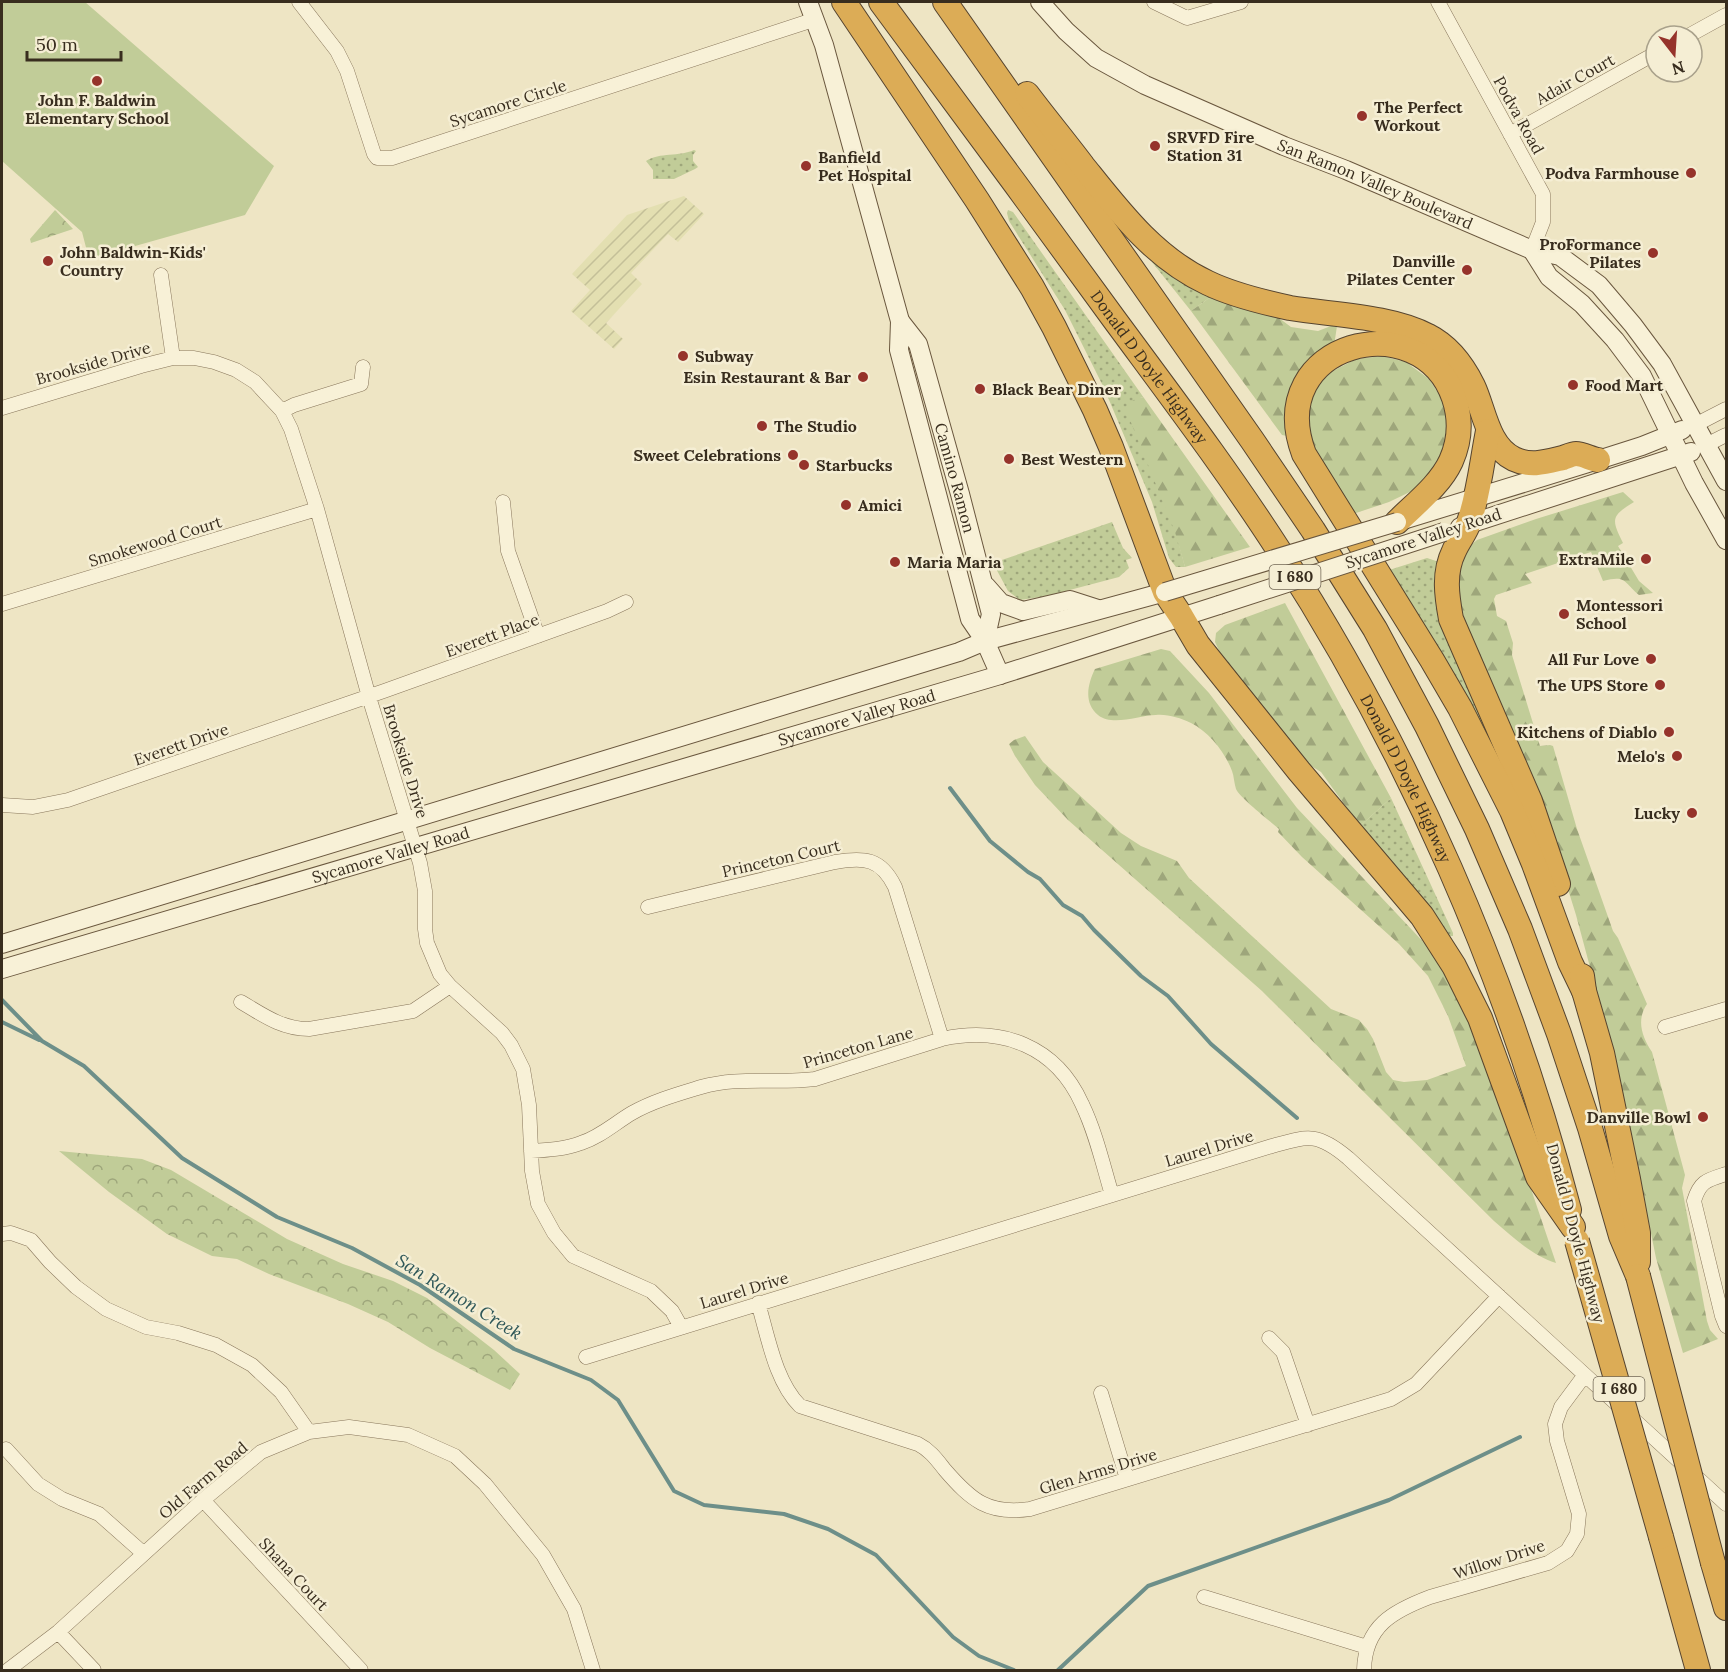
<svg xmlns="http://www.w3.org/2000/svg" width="1728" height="1672" viewBox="0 0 1728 1672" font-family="Lora,serif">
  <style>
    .farmland { fill: url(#farmland-furrows) }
    .grass { fill: url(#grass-dots) }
    .forest { fill: url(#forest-firs) }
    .park { fill: url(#park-crowns) }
    .pitch { fill: #c1cc98 }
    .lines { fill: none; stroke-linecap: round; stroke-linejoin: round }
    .stream { stroke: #6d8f89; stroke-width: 4 }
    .street-casing { stroke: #88765b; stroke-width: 15 }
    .secondary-casing { stroke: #6a573e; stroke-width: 20 }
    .highway-casing { stroke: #56442f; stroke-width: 26 }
    .street { stroke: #f8f1d7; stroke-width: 14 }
    .secondary { stroke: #f8f1d7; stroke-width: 18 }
    .highway { stroke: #dcac56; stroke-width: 24 }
    .secondary-bridge-casing { stroke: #6a573e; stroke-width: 20; stroke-linecap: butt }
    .highway-bridge-casing { stroke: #56442f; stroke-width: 26; stroke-linecap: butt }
    .secondary-bridge { stroke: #f8f1d7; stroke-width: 18 }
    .highway-bridge { stroke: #dcac56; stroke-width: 24 }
    .poi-dot { fill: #96332b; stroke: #f5eed4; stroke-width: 2 }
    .labels { text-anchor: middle; stroke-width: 5; stroke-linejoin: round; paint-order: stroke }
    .shield { fill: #f5eed4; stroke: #716755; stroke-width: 1.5 }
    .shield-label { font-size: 15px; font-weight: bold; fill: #382d1e }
    .street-label { font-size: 16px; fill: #382d1e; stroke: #f5eed4 }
    .poi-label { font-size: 16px; font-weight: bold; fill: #382d1e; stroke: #f5eed4; text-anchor: start }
    .water-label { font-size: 18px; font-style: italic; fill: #2e5758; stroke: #f5eed4 }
  </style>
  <defs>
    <pattern id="farmland-furrows" width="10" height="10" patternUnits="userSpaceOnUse" patternTransform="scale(1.5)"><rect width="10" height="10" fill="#e3dfb1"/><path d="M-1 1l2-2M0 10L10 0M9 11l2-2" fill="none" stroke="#c4c098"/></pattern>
    <pattern id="grass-dots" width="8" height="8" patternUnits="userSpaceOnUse" patternTransform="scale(1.5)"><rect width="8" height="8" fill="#c1cc98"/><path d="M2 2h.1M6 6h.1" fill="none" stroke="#9ea67b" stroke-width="1.8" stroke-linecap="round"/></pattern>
    <pattern id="forest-firs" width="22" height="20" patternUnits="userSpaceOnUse" patternTransform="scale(1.5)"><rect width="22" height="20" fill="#c1cc98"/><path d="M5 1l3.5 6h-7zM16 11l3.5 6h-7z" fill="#9ea67b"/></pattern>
    <pattern id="park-crowns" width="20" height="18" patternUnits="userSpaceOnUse" patternTransform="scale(1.5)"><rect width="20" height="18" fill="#c1cc98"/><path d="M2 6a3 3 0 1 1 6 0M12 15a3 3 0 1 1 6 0" fill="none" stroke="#9ea67b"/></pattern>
  </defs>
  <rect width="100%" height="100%" fill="#eee5c4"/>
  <path class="farmland" d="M684 196 704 214 678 242 668 234 631 273 642 284 606 323 623 339 614 349 571 311 590 290 572 274 627 215Z"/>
  <path class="grass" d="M694 150 696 151 693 155V161L698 167 695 169 674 179H653V170L646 161C660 152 679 157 694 150Z
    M1008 210 1013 212 1144 398 1140 397 1185 567H1176L1169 558 1152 502 1104 388 1065 310 1009 221 1007 213Z
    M1153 259 1212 296 1191 311 1152 262Z
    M1112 522 1123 548 1132 558 1126 560 1129 568 1119 577 1047 596 1020 600 1008 591 993 563Z
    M1427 558 1439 562 1434 586 1440 611 1508 775 1386 571Z
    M1391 798 1453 933V936H1448L1360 826Z"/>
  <path class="forest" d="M1212 296 1279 318 1291 327 1318 331 1331 326H1337L1334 346 1290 408 1287 436 1282 435 1191 311Z
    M1382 356 1406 362 1429 379 1444 402 1447 414V440L1439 463 1414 490 1389 502 1353 514 1318 461 1307 421 1312 397 1319 384 1331 372 1356 359Z
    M1140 397 1144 398 1250 547 1185 567 1175 532 1126 410C1128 402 1133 400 1140 397Z
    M1623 492 1634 502C1611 516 1611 519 1623 543L1618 546 1639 581 1653 593 1639 595C1623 582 1627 575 1603 581L1591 552 1525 574 1532 583 1496 595 1494 599 1497 616 1506 621 1513 643 1512 655 1540 746 1550 745 1553 746 1577 829 1613 931 1618 938 1647 1004C1636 1020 1642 1037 1652 1052L1685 1175 1682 1188 1707 1321 1710 1330 1718 1339 1683 1353 1656 1258 1619 1075 1576 915 1562 870 1465 630 1456 589 1457 577 1465 551 1467 552 1471 545 1477 540 1536 519Z
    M1285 603 1391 798 1360 826 1321 772 1308 764 1222 657 1215 642 1216 633 1225 625Z
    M1161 649 1170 651 1209 693 1297 808 1430 949 1459 1000 1478 1043 1528 1180 1556 1263C1531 1255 1514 1238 1494 1221L1262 991 1068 820 1035 785 1015 756 1009 744 1014 740 1025 736 1043 762 1121 833 1141 846 1177 861 1189 878 1331 1009 1359 1020 1367 1029 1373 1039 1386 1072 1393 1080 1404 1082 1427 1080 1466 1066 1448 1016 1428 976 1399 944 1302 857 1278 832 1279 829C1270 821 1240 798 1236 789 1234 783 1234 776 1232 771 1225 752 1209 732 1191 723 1180 718 1168 714 1156 715 1139 715 1113 727 1098 715 1083 703 1088 683 1095 669Z"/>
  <path class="park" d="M55 210 73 229 31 243 30 239Z
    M59 1151 142 1159 171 1170 287 1239 343 1264 393 1281 427 1298 494 1350 520 1374 510 1390 430 1348 388 1322 348 1304 269 1274 237 1259 212 1256 167 1234 109 1192Z"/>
  <path class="pitch" d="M2 2H85L274 166 245 215 89 259 82 232 2 161Z"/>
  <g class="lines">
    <path class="stream" d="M950 788 990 841 1028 872 1040 879 1063 905 1082 916 1094 930 1141 976 1168 996 1211 1044 1297 1118
      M2 1000 42 1041 84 1066 182 1158 277 1217 352 1248 420 1285 514 1349 591 1380 618 1400 674 1491 704 1505 784 1514 828 1529 876 1555 953 1637 979 1656 1014 1670
      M2 1022 39 1040
      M1058 1670 1148 1586 1389 1500 1520 1437"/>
    <g class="street-casing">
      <path id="street" d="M299 2 337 51 347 71 374 154 377 158H392L816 19
        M1154 2 1187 18 1241 2
        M1438 2 1543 194V222L1532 250
        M1688 36 1726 15
        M1510 134 1656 53
        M161 275 173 358
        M2 408 141 366 173 358H194L214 362 236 370 255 382 282 411 291 429 317 509 369 697 420 863 425 891V929L427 943 440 974 450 986 502 1033 511 1045 523 1069 529 1105 532 1171 538 1204 554 1233 573 1256 651 1291 672 1311 681 1327
        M282 411 294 405 361 384 363 367
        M1695 425 1726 409
        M1706 445 1726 435
        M503 502 508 551 538 636
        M2 604 317 509
        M2 805 33 807 68 800 384 691 607 611 626 602
        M648 907 835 862C864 857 881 858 895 887L942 1039
        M241 1002C263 1015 282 1029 309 1029L413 1011 450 986
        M1665 1027 1726 1009
        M531 1151C548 1150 565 1149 581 1143 600 1137 615 1123 632 1113 653 1101 678 1094 701 1087 739 1076 777 1084 815 1079L942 1039C1002 1026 1056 1046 1082 1104 1096 1133 1103 1165 1112 1195
        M1726 1174C1707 1180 1700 1181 1694 1201L1722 1316 1726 1326
        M2 1234 11 1233 31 1240 50 1262 76 1287 106 1309 146 1327 178 1333 216 1345 252 1365 281 1392 309 1432
        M758 1303C768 1336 775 1381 800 1406L918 1444C930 1450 937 1460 945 1470 971 1500 988 1515 1030 1509L1391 1399 1416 1384 1499 1296
        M1269 1338 1283 1352 1308 1425
        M586 1357 1272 1146C1308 1136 1317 1132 1348 1158L1726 1504
        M1101 1393 1127 1479
        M6 1449 38 1484 62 1499 99 1514 143 1553
        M203 1500 361 1670
        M1204 1597 1367 1647
        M58 1632 94 1670
        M8 1670 58 1632 203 1500 261 1452 309 1432 349 1427 408 1435 455 1456 485 1484 543 1555 574 1609 593 1670
        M1364 1670C1365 1626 1393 1611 1430 1597L1548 1563 1567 1551 1577 1534 1579 1514 1557 1441 1555 1424 1561 1407 1584 1376"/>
    </g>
    <g class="secondary-casing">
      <g id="secondary">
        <path d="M808 2 824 45 900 321 899 350 970 619 985 641 1000 675"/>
        <path id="s1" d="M1040 2 1066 31 1096 58 1145 85 1284 146 1346 170 1532 250 1560 256 1599 285 1633 325 1662 364 1726 481"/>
        <path d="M1532 250 1549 277 1582 304 1615 340 1642 376 1694 483 1726 540"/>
        <path id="s2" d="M900 321 918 344 960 494 991 614 985 641"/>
        <path d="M1400 521 1598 460 1642 446 1682 430"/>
        <path d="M1460 527 1691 452"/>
        <path d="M986 586 1001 603 1023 611 1070 600 1098 609"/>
        <path d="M2 944 959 652 985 641 1165 592"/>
        <path id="s3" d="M2 969 1000 675 1219 605"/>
      </g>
    </g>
    <g class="highway-casing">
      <g id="highway">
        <path d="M844 2 977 200 1032 287 1054 327 1095 410 1111 447 1165 592 1181 616 1198 645 1299 771 1422 916 1454 966 1480 1018 1538 1177 1573 1227"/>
        <path id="s4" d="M881 2C959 107 1037 213 1114 319 1170 395 1227 470 1278 549 1409 751 1508 977 1569 1210"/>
        <path d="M945 2 1252 440 1313 530 1375 629 1427 726 1477 829 1520 929 1559 1034 1590 1128 1621 1236 1638 1276"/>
        <path d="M1027 94C1045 118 1065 142 1083 166 1119 211 1154 258 1208 283 1233 295 1262 302 1290 308 1332 315 1391 316 1428 336 1448 346 1463 366 1473 386 1484 409 1487 446 1514 459 1531 467 1546 462 1563 458 1566 457 1572 454 1576 454 1583 454 1591 459 1598 460"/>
        <path d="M1488 431C1482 461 1479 493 1469 522 1466 532 1458 541 1454 551 1443 573 1447 597 1451 619L1530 801 1558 884"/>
        <path d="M1397 522C1415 504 1440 485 1451 461 1460 441 1461 419 1454 398 1421 302 1262 342 1304 454L1432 660 1460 708 1512 811 1534 864 1570 962 1584 991"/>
        <path d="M1582 976 1584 991 1602 1053 1628 1179 1638 1233V1262"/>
        <path d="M1661 1537 1698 1670"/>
        <path d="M1713 1563 1726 1608"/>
      </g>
    </g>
    <use href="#street" class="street"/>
    <use href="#secondary" class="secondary"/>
    <use href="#highway" class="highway"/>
    <g class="secondary-bridge-casing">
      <path id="secondary-bridge" d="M1165 592 1397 522
        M1219 605 1444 532"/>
    </g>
    <g class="highway-bridge-casing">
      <path id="highway-bridge" d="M1577 1241 1661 1537
        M1638 1276 1713 1563"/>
    </g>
    <use href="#secondary-bridge" class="secondary-bridge"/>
    <use href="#highway-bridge" class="highway-bridge"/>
  </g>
  <g class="poi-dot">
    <circle cx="97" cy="81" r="6"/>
    <circle cx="1362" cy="116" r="6"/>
    <circle cx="1155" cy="146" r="6"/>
    <circle cx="806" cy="166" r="6"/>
    <circle cx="1691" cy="173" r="6"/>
    <circle cx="1653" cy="253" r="6"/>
    <circle cx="48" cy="261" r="6"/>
    <circle cx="1467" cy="270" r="6"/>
    <circle cx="683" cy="356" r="6"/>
    <circle cx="863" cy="377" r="6"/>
    <circle cx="1573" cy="385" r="6"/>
    <circle cx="980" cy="389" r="6"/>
    <circle cx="762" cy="426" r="6"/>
    <circle cx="793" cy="455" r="6"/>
    <circle cx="1009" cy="459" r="6"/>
    <circle cx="804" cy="465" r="6"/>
    <circle cx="846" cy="505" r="6"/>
    <circle cx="1646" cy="559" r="6"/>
    <circle cx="895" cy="562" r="6"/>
    <circle cx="1564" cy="614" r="6"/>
    <circle cx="1651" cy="659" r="6"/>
    <circle cx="1660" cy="685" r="6"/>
    <circle cx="1669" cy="732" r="6"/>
    <circle cx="1677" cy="756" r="6"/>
    <circle cx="1692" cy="813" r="6"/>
    <circle cx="1703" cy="1117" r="6"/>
  </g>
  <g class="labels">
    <g class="shield">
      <rect x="1269.5" y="565" width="51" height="24" rx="4.5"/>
      <rect x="1593.5" y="1377" width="51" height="24" rx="4.5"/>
    </g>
    <g class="shield-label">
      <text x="1295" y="582">I 680</text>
      <text x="1619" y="1394">I 680</text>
    </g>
    <g class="street-label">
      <text transform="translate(1575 79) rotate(-29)" y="6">Adair Court</text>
      <text transform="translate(508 103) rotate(-18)" y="6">Sycamore Circle</text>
      <text transform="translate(1519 115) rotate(61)" y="6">Podva Road</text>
      <text dy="6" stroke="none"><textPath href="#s1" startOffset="386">San Ramon Valley Boulevard</textPath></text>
      <text transform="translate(93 363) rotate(-16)" y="6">Brookside Drive</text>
      <text dy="6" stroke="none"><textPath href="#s4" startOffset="453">Donald D Doyle Highway</textPath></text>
      <text dy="6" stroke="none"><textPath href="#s2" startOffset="168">Camino Ramon</textPath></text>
      <text transform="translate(1423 538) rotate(-18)" y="6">Sycamore Valley Road</text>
      <text transform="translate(155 541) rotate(-17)" y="6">Smokewood Court</text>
      <text transform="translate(492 635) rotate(-20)" y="6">Everett Place</text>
      <text dy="6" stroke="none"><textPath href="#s3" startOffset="891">Sycamore Valley Road</textPath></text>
      <text transform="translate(181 744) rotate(-19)" y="6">Everett Drive</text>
      <text transform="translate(406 761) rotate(73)" y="6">Brookside Drive</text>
      <text dy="6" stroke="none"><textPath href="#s4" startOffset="939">Donald D Doyle Highway</textPath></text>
      <text dy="6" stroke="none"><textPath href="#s3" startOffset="405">Sycamore Valley Road</textPath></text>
      <text transform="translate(781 858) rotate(-13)" y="6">Princeton Court</text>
      <text transform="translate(858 1047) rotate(-16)" y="6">Princeton Lane</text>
      <text transform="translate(1209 1148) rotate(-17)" y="6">Laurel Drive</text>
      <text transform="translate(1576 1233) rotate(75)" y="6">Donald D Doyle Highway</text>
      <text transform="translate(744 1290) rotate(-17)" y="6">Laurel Drive</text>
      <text transform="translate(1098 1471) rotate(-17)" y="6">Glen Arms Drive</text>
      <text transform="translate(203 1480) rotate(-40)" y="6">Old Farm Road</text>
      <text transform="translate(1499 1559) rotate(-18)" y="6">Willow Drive</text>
      <text transform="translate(294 1574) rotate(47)" y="6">Shana Court</text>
    </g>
    <g class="poi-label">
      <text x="97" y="106" text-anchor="middle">John F. Baldwin<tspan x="97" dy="18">Elementary School</tspan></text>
      <text x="1374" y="113">The Perfect<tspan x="1374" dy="18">Workout</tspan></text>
      <text x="1167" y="143">SRVFD Fire<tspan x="1167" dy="18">Station 31</tspan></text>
      <text x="818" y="163">Banfield<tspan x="818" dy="18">Pet Hospital</tspan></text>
      <text x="1679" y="179" text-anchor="end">Podva Farmhouse</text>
      <text x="1641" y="250" text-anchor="end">ProFormance<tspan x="1641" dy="18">Pilates</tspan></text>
      <text x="60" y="258">John Baldwin-Kids'<tspan x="60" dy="18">Country</tspan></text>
      <text x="1455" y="267" text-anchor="end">Danville<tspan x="1455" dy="18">Pilates Center</tspan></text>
      <text x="695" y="362">Subway</text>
      <text x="851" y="383" text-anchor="end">Esin Restaurant &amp; Bar</text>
      <text x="1585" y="391">Food Mart</text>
      <text x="992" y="395">Black Bear Diner</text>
      <text x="774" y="432">The Studio</text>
      <text x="781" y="461" text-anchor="end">Sweet Celebrations</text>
      <text x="1021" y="465">Best Western</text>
      <text x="816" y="471">Starbucks</text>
      <text x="858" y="511">Amici</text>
      <text x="1634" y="565" text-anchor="end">ExtraMile</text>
      <text x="907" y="568">Maria Maria</text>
      <text x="1576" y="611">Montessori<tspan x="1576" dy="18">School</tspan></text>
      <text x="1639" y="665" text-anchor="end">All Fur Love</text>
      <text x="1648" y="691" text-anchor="end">The UPS Store</text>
      <text x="1657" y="738" text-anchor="end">Kitchens of Diablo</text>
      <text x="1665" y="762" text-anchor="end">Melo's</text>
      <text x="1680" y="819" text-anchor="end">Lucky</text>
      <text x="1691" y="1123" text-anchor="end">Danville Bowl</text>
    </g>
    <g class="water-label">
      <text transform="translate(459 1297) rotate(32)" y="6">San Ramon Creek</text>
    </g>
  </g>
  <rect width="1728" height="1672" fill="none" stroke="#382d1e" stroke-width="6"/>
  <g transform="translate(1674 54) rotate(163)"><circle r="28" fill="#f5eed4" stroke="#a9a18b" stroke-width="1.5"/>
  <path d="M0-4.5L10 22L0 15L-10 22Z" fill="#96332b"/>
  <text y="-9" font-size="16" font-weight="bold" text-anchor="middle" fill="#382d1e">N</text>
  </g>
  <path d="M27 51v9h94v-9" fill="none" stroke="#382d1e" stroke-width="3"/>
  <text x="36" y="51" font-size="18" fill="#382d1e" stroke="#f5eed4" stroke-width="4.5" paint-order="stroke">50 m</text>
</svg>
